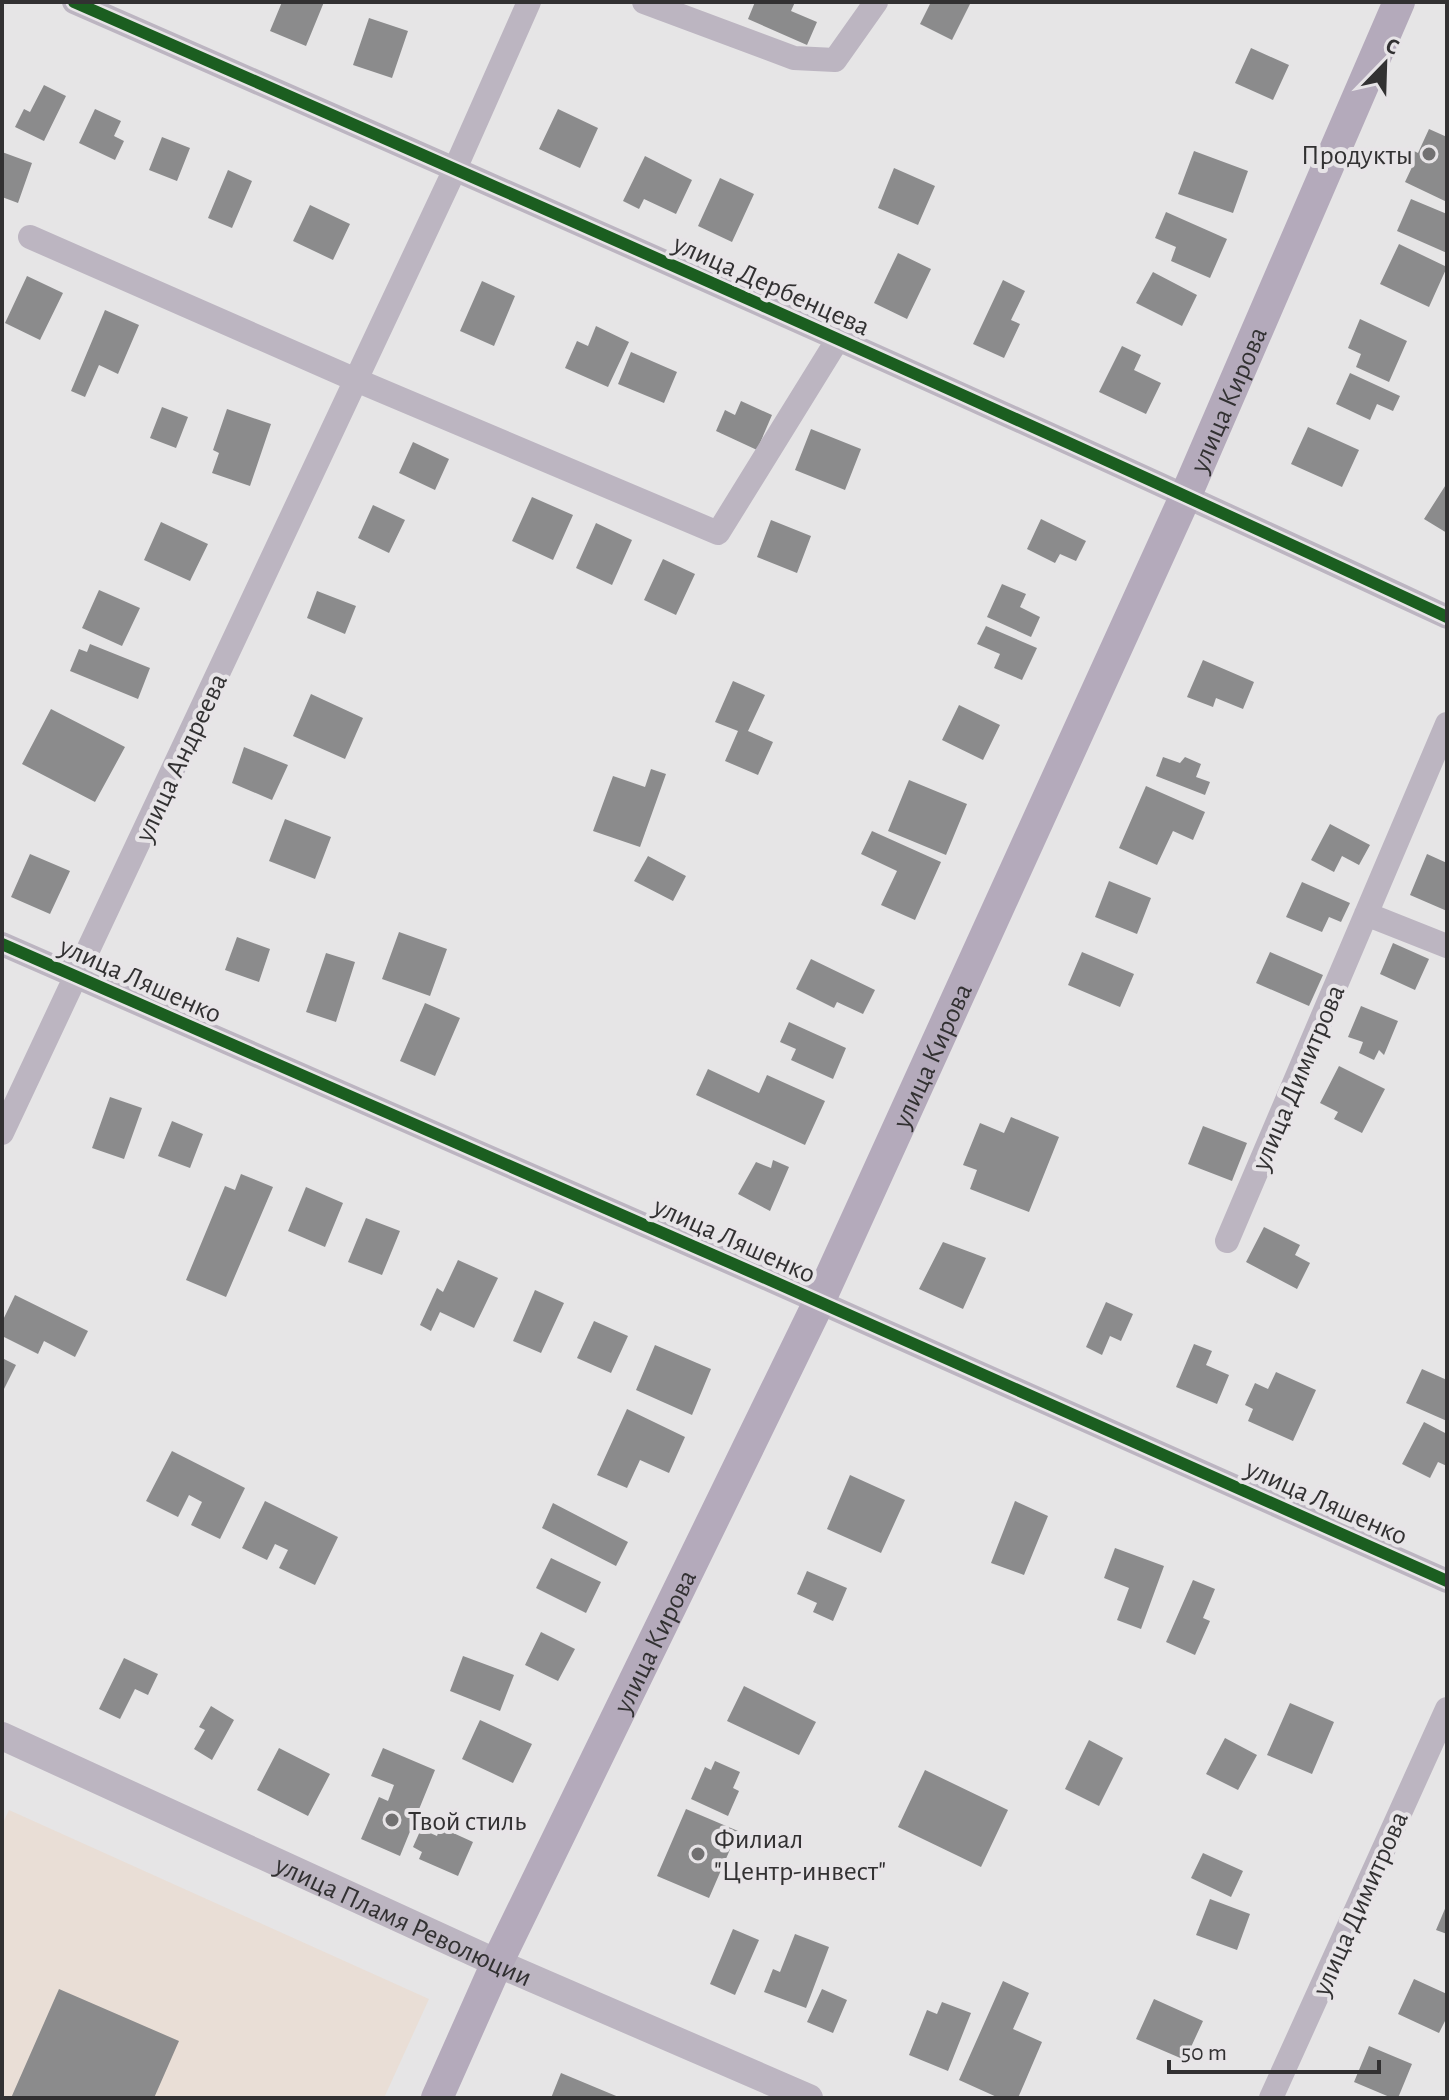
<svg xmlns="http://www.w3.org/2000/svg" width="1449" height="2100" viewBox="0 0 1449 2100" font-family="'Alegreya Sans',sans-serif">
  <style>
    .education { fill: #e9ded6 }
    .building { fill: #8b8b8c }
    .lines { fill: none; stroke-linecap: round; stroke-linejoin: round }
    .minor { stroke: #bcb5c1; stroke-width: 24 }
    .tertiary { stroke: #bcb5c1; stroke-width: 28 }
    .secondary { stroke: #b4aabb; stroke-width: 32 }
    .cycleway-casing { stroke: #e7e4e7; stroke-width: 17 }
    .cycleway { stroke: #1b5e20; stroke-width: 12 }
    .poi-dot { fill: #717071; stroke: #e7e4e7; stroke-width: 3 }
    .labels { text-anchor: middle; stroke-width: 8; stroke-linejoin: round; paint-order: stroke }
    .poi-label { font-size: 28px; fill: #323132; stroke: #e7e4e7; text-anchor: start }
    .street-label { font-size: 28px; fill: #323132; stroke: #e7e4e7 }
  </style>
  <rect width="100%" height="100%" fill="#e6e5e6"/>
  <path class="education" d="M9 1810 429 1999 384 2098H2V1825Z"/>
  <path class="building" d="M282 2H324L306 46 270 31Z
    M755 2H795L791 11 817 22 807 45 748 19Z
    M931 2H967L970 4 952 40 920 24Z
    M369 18 408 31 392 78 353 65Z
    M1251 48 1289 65 1273 100 1235 83Z
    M44 85 66 96 44 141 15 127 24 109 30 112Z
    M95 109 121 121 114 136 124 141 115 160 79 143Z
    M558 109 598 128 580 168 539 149Z
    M1429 129 1447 137V202L1405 182 1413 165 1408 162 1414 151 1418 153Z
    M162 137 190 148 177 181 149 170Z
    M1194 151 1248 171 1233 213 1178 194Z
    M2 152 32 163 18 203 2 197Z
    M645 156 692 180 676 214 644 199 639 209 623 201Z
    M894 168 935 186 918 225 878 208Z
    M228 170 252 181 232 228 208 218Z
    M720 178 754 194 732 242 698 226Z
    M1411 199 1447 214V253L1397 231Z
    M310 205 350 224 333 260 293 241Z
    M1166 212 1227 239 1210 278 1171 261 1176 247 1155 238Z
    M1399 244 1447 267 1429 307 1380 284Z
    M898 253 931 269 907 319 874 303Z
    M1153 272 1197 295 1182 326 1136 303Z
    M27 276 63 293 40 340 5 323Z
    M1003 280 1025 291 1011 320 1020 324 1004 358 973 344Z
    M482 281 515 296 494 346 460 331Z
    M105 310 139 325 118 374 99 365 85 397 71 391Z
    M1360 319 1407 341 1389 382 1356 367 1361 354 1348 348Z
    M596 326 629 342 608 387 565 368 577 341 588 346Z
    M1122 346 1141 355 1134 370 1161 383 1146 414 1099 392Z
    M631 352 677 372 664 403 618 384Z
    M1350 373 1400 396 1393 411 1377 404 1370 420 1336 404Z
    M741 401 772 415 757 450 716 431 725 410 735 415Z
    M162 407 188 417 176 448 150 438Z
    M227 409 271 424 250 486 212 473 219 453 213 450Z
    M1308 427 1359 450 1342 487 1291 464Z
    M811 429 861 449 845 490 795 470Z
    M413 442 449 459 435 490 399 473Z
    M1447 483V533L1424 519Z
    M532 497 573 515 553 560 512 541Z
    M373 505 405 520 389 553 358 538Z
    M1041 519 1086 541 1076 561 1060 554 1055 563 1027 549Z
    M771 520 811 536 797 573 757 557Z
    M161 522 208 544 190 581 144 560Z
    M596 523 632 540 612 585 576 568Z
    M663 559 695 574 676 615 644 600Z
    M1002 584 1026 594 1020 607 1040 617 1031 637 987 617Z
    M99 590 140 608 122 646 82 628Z
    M317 591 356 606 345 634 307 618Z
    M986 626 1037 648 1022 680 994 668 1000 654 977 644Z
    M90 644 150 668 138 699 70 671 79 649 87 652Z
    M1203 660 1254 682 1243 709 1216 698 1213 707 1187 697Z
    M733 681 765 695 748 731 773 742 758 775 725 761 738 731 715 722Z
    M311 694 363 718 345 759 293 736Z
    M959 705 1000 725 983 760 942 740Z
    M51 709 125 747 95 802 22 764Z
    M244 747 288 765 272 800 232 783Z
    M1163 757 1180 763 1185 757 1201 764 1196 777 1210 782 1205 795 1156 776Z
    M651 769 666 774 640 847 593 831 613 776 645 787Z
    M909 780 967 804 946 855 888 831Z
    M1146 786 1205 812 1193 840 1173 831 1157 865 1119 848Z
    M285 819 331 837 315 879 269 861Z
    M1330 824 1370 845 1359 865 1342 856 1334 872 1311 860Z
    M872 831 941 862 915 920 881 905 897 871 861 854Z
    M30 854 70 871 50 914 11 897Z
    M1427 854 1447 863V911L1410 895Z
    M648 856 686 876 673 901 634 881Z
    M1109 881 1151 898 1137 934 1095 917Z
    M1302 882 1350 903 1341 922 1329 917 1322 932 1286 917Z
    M399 932 447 949 430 996 382 979Z
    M237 937 270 949 259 982 225 970Z
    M1393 943 1429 959 1415 990 1380 974Z
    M1082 952 1134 974 1120 1007 1068 985Z
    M1270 952 1323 975 1309 1006 1256 983Z
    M326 953 355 962 336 1022 306 1012Z
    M811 959 875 990 863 1014 837 1002 834 1008 796 989Z
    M425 1003 460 1018 435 1076 400 1061Z
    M1361 1006 1398 1021 1384 1055 1379 1050 1374 1060 1359 1053 1363 1042 1348 1037Z
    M789 1022 846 1048 833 1079 791 1060 796 1049 780 1042Z
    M1339 1066 1385 1089 1362 1133 1334 1119 1338 1112 1320 1103Z
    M708 1069 759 1093 767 1075 825 1101 805 1145 696 1095Z
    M110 1097 142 1108 124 1159 92 1148Z
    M1011 1117 1059 1137 1029 1212 970 1189 977 1170 963 1165 980 1123 1004 1133Z
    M172 1121 203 1134 190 1168 158 1156Z
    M1203 1126 1247 1143 1232 1181 1188 1164Z
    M773 1160 789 1167 770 1211 738 1194 756 1162 771 1168Z
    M241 1174 273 1187 226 1297 186 1280 225 1186 235 1190Z
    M306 1187 343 1203 325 1247 288 1231Z
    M366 1218 400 1231 382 1275 348 1262Z
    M1264 1227 1300 1245 1295 1255 1310 1263 1297 1289 1246 1262Z
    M943 1242 986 1258 963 1309 919 1289Z
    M458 1260 498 1278 474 1328 440 1312 431 1331 420 1325 437 1288 443 1292Z
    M535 1290 564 1303 541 1353 513 1341Z
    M15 1295 88 1331 75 1357 44 1341 38 1354 2 1336V1322Z
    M1106 1302 1133 1314 1121 1341 1110 1336 1102 1355 1086 1347Z
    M594 1321 628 1336 611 1373 577 1358Z
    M1194 1344 1212 1351 1206 1365 1229 1375 1217 1404 1176 1387Z
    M655 1345 711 1369 692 1415 636 1390Z
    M2 1358 16 1365 2 1393Z
    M1422 1369 1447 1380V1421L1406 1403Z
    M1276 1372 1316 1390 1293 1441 1248 1421 1253 1409 1245 1405 1255 1383 1268 1389Z
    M627 1409 685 1437 669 1473 640 1460 627 1488 597 1475Z
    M1424 1422 1447 1434V1466L1438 1462 1430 1478 1402 1464Z
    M172 1451 245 1488 220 1539 191 1525 202 1502 189 1495 178 1517 146 1501Z
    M850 1475 905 1500 881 1553 827 1529Z
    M265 1501 338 1537 315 1585 279 1568 288 1550 275 1544 267 1560 242 1548Z
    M1015 1501 1048 1516 1024 1575 991 1563Z
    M553 1503 628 1542 616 1566 542 1528Z
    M1115 1548 1164 1566 1141 1629 1117 1620 1129 1588 1104 1578Z
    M551 1558 601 1582 586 1613 536 1588Z
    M807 1571 847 1588 833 1621 813 1612 817 1603 797 1594Z
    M1193 1580 1215 1589 1203 1618 1210 1621 1195 1655 1166 1642Z
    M541 1632 575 1649 558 1681 525 1665Z
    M463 1656 514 1675 500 1711 450 1691Z
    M124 1658 158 1674 148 1695 135 1689 120 1719 99 1709Z
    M744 1686 816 1722 799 1755 727 1721Z
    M1290 1703 1334 1722 1312 1774 1267 1755Z
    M211 1706 234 1720 212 1760 194 1749 205 1730 199 1727Z
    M480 1720 532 1744 513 1783 462 1759Z
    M1225 1738 1257 1755 1238 1790 1206 1774Z
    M1089 1740 1123 1758 1099 1806 1065 1789Z
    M279 1748 330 1774 308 1816 257 1790Z
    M383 1748 435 1770 400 1856 361 1839 379 1797 388 1801 394 1785 371 1776Z
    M715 1761 740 1772 733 1788 739 1791 728 1816 691 1799 705 1767 711 1770Z
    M925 1770 1008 1810 981 1867 898 1827Z
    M686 1809 738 1831 709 1898 657 1876Z
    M440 1827 473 1842 458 1876 419 1859 422 1852 413 1847 421 1829 437 1836Z
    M1203 1853 1243 1871 1231 1897 1191 1878Z
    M1210 1899 1250 1914 1237 1950 1196 1935Z
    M1447 1904V1934L1436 1930Z
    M733 1929 759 1940 735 1995 710 1984Z
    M795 1934 829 1947 806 2008 764 1992 773 1969 780 1972Z
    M1414 1979 1447 1994V2017L1439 2033 1398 2014Z
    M1003 1981 1029 1993 1013 2029 1042 2042 1018 2098H999L959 2080Z
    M59 1989 179 2041 154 2098H11Z
    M822 1989 847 2000 833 2033 807 2022Z
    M1154 1999 1203 2021 1185 2060 1136 2039Z
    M942 2002 971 2013 948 2071 909 2055 927 2010 937 2014Z
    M1369 2046 1412 2064 1398 2098H1392L1354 2082Z
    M561 2073 621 2098H551Z"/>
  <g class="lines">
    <path class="minor" d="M74 2C533 203 993 405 1447 617
      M644 2 794 58 835 60 876 2
      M30 237 356 380 718 533 838 339
      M1366 914 1447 946
      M2 944 770 1280 1447 1581
      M2 1133 455 169 529 2
      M1227 1241 1447 724
      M1271 2098 1447 1709"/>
    <path class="tertiary" id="s1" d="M2 1736 497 1963 809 2098"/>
    <path class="secondary" id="s2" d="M437 2098 497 1963 819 1302 1186 495 1399 2"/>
    <g class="cycleway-casing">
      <path id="cycleway" d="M74 2C533 203 993 405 1447 617
        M2 944 770 1280 1447 1581"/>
    </g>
    <use href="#cycleway" class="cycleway"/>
  </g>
  <g class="poi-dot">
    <circle cx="1429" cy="154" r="8"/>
    <circle cx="392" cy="1820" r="8"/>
    <circle cx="698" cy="1854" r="8"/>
  </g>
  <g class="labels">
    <g class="poi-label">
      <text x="1413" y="164" text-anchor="end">Продукты</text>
      <text x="408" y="1830">Твой стиль</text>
      <text x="714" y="1848">Филиал<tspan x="714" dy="32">"Центр-инвест"</tspan></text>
    </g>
    <g class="street-label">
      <text transform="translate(772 284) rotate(24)" y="10">улица Дербенцева</text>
      <text dy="10" stroke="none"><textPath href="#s2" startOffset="1874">улица Кирова</textPath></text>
      <text transform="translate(180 757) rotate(-65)" y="10">улица Андреева</text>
      <text transform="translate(141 979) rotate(24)" y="10">улица Ляшенко</text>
      <text dy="10" stroke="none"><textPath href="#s2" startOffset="1154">улица Кирова</textPath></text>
      <text transform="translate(1297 1077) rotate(-67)" y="10">улица Димитрова</text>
      <text transform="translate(735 1239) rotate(24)" y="10">улица Ляшенко</text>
      <text transform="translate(1327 1501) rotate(24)" y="10">улица Ляшенко</text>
      <text dy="10" stroke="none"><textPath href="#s2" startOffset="506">улица Кирова</textPath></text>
      <text transform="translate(1359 1903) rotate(-66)" y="10">улица Димитрова</text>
      <text dy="10" stroke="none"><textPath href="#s1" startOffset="442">улица Пламя Революции</textPath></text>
    </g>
  </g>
  <rect width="1449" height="2100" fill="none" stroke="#323132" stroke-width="8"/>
  <g transform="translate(1385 64) rotate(23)" stroke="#e7e4e7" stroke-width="6" paint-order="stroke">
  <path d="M0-6L14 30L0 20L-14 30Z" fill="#323132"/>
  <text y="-12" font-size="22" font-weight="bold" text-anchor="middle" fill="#323132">С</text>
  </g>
  <path d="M1169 2060v12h210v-12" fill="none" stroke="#323132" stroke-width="4"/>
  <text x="1181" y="2060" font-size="24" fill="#323132" stroke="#e7e4e7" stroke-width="6" paint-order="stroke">50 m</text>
</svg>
